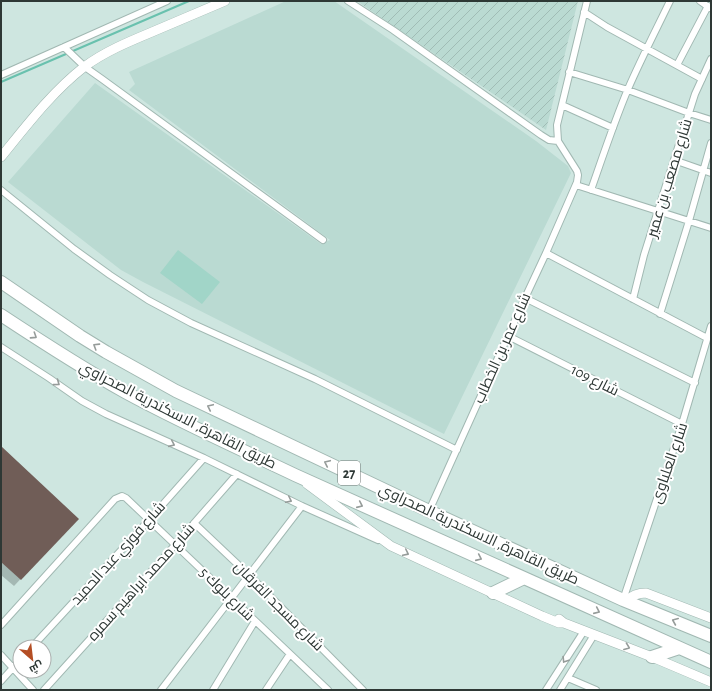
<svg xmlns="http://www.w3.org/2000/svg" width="712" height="691" viewBox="0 0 712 691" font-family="'Alegreya Sans',Cairo,sans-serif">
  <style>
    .built { fill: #badad2 }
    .industrial { fill: url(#industrial-furrows) }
    .pitch { fill: #a1d5c8 }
    .shadow { fill: #0003 }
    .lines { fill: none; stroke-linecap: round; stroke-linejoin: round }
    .stream { stroke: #69c1ae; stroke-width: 2 }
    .building { fill: #705d57 }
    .street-casing { stroke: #a1b8b2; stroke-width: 8 }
    .secondary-casing { stroke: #a1b8b2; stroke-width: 10 }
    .highway-casing { stroke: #a1b8b2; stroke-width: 14 }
    .street { stroke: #fff; stroke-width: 6 }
    .secondary { stroke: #fff; stroke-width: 9 }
    .highway { stroke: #fff; stroke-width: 12 }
    .oneway { stroke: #969c9a }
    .labels { text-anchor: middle; stroke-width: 4; stroke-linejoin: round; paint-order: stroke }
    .shield { fill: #fff; stroke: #6d7472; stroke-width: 1 }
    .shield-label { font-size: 14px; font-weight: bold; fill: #2e3835 }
    .street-label { font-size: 15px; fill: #2e3835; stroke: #fff }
  </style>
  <defs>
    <pattern id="industrial-furrows" width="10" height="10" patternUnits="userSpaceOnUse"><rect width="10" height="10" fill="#badad2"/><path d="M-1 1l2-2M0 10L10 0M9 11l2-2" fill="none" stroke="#a0bcb5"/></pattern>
  </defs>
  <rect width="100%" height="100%" fill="#cee6e0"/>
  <path class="built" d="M286 1H334L536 141 568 166 571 173 444 434 143 282 121 270 8 182 95 83 321 244 330 240 129 90 135 84 129 72Z"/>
  <path class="industrial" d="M357 1H578L546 130Z"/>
  <path class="pitch" d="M178 250 220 282 202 304 160 273Z"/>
  <path class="shadow" d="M1 448 77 519 14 586 1 575Z"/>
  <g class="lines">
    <path class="stream" d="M1 82 189 1"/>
  </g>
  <path class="building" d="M1 446 79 519 21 580 1 562Z"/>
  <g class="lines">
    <g class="street-casing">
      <path id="street" d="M348 1 393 30 541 135 549 140 558 141
        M700 1 710 8
        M584 12 607 27 702 79
        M64 47 85 67 102 79 323 240
        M677 65 708 6
        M569 72 628 90 689 113 711 120
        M1 75 167 1
        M562 105 613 128
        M674 160 711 173
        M576 185 711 228
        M1 190 74 249 110 275 148 300 191 323 315 379 457 450
        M591 190C603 156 614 122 628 89 641 59 656 30 670 1
        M546 253 707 338
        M525 298 695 383
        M633 299 644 255 674 160 695 94 711 59
        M660 314 689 221 711 143
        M508 336 682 424
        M1 347 49 378 82 401 106 414 204 458 302 506 378 540
        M429 511 525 298 546 253 577 182 578 175 577 171 558 141 557 125 587 1
        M194 523 249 575 363 690
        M623 600 682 424 711 326
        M1 625 115 499 122 496 126 498 328 690
        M32 647 149 520 204 458
        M1 655 33 690
        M568 678 596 690
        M1 681 20 660
        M44 690 175 545 237 474
        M161 690 302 506
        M213 690 255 621
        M266 690 290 654
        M546 690 584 631
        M560 690 594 635"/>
    </g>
    <g class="secondary-casing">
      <path id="secondary" d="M1 157C27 125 52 92 84 67 104 52 128 42 152 32 176 22 201 11 225 1
        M307 484 391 546 542 616 559 623H564
        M626 601C632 595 638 593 646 593L711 618
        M559 619 564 623 652 657 711 682"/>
    </g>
    <g class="highway-casing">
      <path id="highway" d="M1 282 80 336 106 352 176 391 429 511 623 600 711 636
        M1 315C42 342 82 368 125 392 180 422 238 448 295 475L711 662
        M493 593 524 578
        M652 657 679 648"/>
    </g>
    <use href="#street" class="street"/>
    <use href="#secondary" class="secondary"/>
    <use href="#highway" class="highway"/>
  </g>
  <defs><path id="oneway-chevron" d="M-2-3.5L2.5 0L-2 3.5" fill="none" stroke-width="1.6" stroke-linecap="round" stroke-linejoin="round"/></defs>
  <g class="oneway">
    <use href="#oneway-chevron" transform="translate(34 336) rotate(33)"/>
    <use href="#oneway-chevron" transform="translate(96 346) rotate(-148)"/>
    <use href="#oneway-chevron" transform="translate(57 383) rotate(36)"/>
    <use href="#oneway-chevron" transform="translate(210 407) rotate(-155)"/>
    <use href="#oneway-chevron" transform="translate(172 444) rotate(24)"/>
    <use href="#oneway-chevron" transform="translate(327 463) rotate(-155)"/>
    <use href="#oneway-chevron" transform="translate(289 500) rotate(26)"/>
    <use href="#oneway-chevron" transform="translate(360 505) rotate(24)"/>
    <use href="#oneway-chevron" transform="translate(406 553) rotate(26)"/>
    <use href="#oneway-chevron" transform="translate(479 558) rotate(24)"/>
    <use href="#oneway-chevron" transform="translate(597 611) rotate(24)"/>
    <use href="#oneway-chevron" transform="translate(675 621) rotate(-157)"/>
    <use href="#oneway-chevron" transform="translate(627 647) rotate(21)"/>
    <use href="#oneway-chevron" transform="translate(565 660) rotate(122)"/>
  </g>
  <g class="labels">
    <rect class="shield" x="338" y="461" width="22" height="24" rx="3"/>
    <g class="shield-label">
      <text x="349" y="478">27</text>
    </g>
    <g class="street-label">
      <text transform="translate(669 178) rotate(-73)" y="5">شارع مصعب بن عمير</text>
      <text transform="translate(502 348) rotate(-66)" y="5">شارع عمر بن الخطاب</text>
      <text transform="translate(595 380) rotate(27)" y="5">شارع 109</text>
      <text transform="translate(178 415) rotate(27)" y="5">طريق القاهرة, الاسكندرية الصحراوي</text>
      <text transform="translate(669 463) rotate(-71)" y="5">شارع العلباوى</text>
      <text transform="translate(479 534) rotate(25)" y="5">طريق القاهرة, الاسكندرية الصحراوي</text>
      <text transform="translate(118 553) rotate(-48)" y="5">شارع فوزي عبد الحميد</text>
      <text transform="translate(141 582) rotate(-48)" y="5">شارع محمد ابراهيم سمره</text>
      <text transform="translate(227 594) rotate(44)" y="5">شارع بلوك 5</text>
      <text transform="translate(279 606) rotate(45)" y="5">شارع مسجد الفرقان</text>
    </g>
  </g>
  <rect width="712" height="691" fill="none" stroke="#2e3835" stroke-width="4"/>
  <g transform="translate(32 659) rotate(152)"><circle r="19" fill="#ffffff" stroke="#abafae"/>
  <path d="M0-3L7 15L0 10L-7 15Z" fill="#b44e24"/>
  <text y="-6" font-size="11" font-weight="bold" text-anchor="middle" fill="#2e3835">ش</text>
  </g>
</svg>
